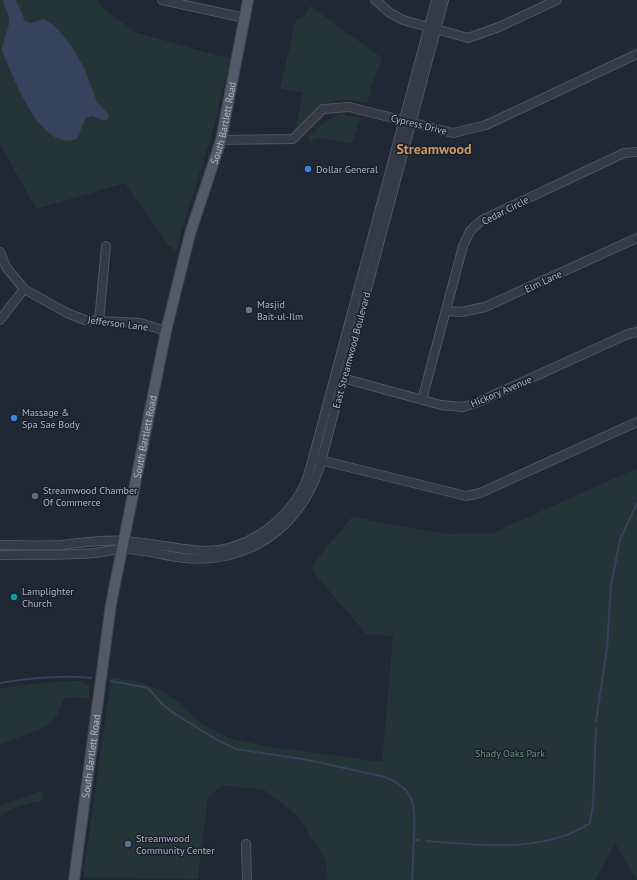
<svg xmlns="http://www.w3.org/2000/svg" width="637" height="880" viewBox="0 0 637 880" font-family="'PT Sans',sans-serif">
  <style>
    .green { fill: #243537 }
    .water { fill: #36435c }
    .lines { fill: none; stroke-linecap: round; stroke-linejoin: round }
    .stream { stroke: #36435c; stroke-width: 2 }
    .minor-casing { stroke: #4f5561; stroke-width: 10 }
    .major-casing { stroke: #3e4450; stroke-width: 12 }
    .minor { stroke: #353a46; stroke-width: 8 }
    .major { stroke: #535966; stroke-width: 10 }
    .shop-dot { fill: #3f7fe0; stroke: #1a202b; stroke-width: 1.5 }
    .worship-dot { fill: #6b7280; stroke: #1a202b; stroke-width: 1.5 }
    .service-dot { fill: #5c6f8a; stroke: #1a202b; stroke-width: 1.5 }
    .culture-dot { fill: #0f9aa8; stroke: #1a202b; stroke-width: 1.5 }
    .labels { text-anchor: middle; stroke-width: 3; stroke-linejoin: round; paint-order: stroke }
    .street-label { font-size: 10px; fill: #afb5c3; stroke: #1a202b }
    .poi-label { font-size: 10px; fill: #afb5c3; stroke: #1a202b; text-anchor: start }
    .park-label { font-size: 10px; fill: #689175; stroke: #1a202b }
    .district-label { font-size: 14px; font-weight: bold; fill: #cb9862; stroke: #1a202b }
  </style>
  <rect width="100%" height="100%" fill="#212835"/>
  <path class="green" d="M0 0H98L100 5 134 32 230 59 214 127 181 231 177 251 168 245 125 183 36 209 0 144Z
    M310 6 382 58 372 83 367 103C328 94 321 103 295 131L303 93 280 88 296 20C304 19 306 14 310 6Z
    M341 114 360 118 352 144 320 138 310 141 308 137 324 122Z
    M637 468V880L615 843 595 880H328L325 859 297 815 264 790 222 785 208 797 198 879 83 877 111 677 147 684 165 693 180 703 200 723 229 738 264 746 382 762 393 636 366 634 310 568 352 517 444 534 493 533Z
    M74 681H83L89 687V698L67 697 63 700C56 734 25 731 0 745V689L19 685Z
    M40 791 43 794V800C29 804 10 806 0 817V806Z"/>
  <path class="water" d="M3 0H16L25 21 31 23 43 19 54 25 73 48 84 68 97 102 109 115 107 120H101L92 116 86 118 77 139C39 152 14 77 2 51 2 39 9 31 9 21 9 12 4 7 3 0Z"/>
  <g class="lines">
    <path class="stream" d="M111 681 148 688 163 705 175 714 219 741 236 749 308 760 385 777C416 789 415 806 414 836 413 851 413 865 412 880
      M0 683C30 678 61 675 91 678
      M596 721 607 648 611 585 620 540 637 503
      M414 840H419
      M426 841C479 845 543 854 590 823L593 804 596 728"/>
    <g class="minor-casing">
      <path id="minor" d="M162 0 245 18
        M375 0 390 13 403 20 468 38 499 27 557 0
        M221 140 293 139 323 109 349 107 453 133 486 125 637 54
        M0 252 6 267 24 289 67 313 85 320 140 323 166 331
        M446 311 461 312 485 307 637 238
        M0 320 24 289
        M99 321 106 246
        M339 377 441 405 463 407 476 403 628 334 637 332
        M422 400 463 246 470 231 482 220 624 153 637 152
        M316 459 466 496 480 493 637 422
        M0 545C20 545 41 546 61 545 82 543 104 539 125 541 152 543 179 550 206 551 245 551 282 524 301 492 307 481 310 470 313 458L436 0
        M0 555C31 554 63 556 94 553 103 552 112 550 121 549 141 548 163 556 184 558 248 564 298 529 319 469L444 0
        M246 844 247 880"/>
    </g>
    <g class="major-casing">
      <g id="major">
        <path id="s1" d="M74 880 111 604 122 549 166 331 190 234 221 140 248 0"/>
      </g>
    </g>
    <use href="#minor" class="minor"/>
    <use href="#major" class="major"/>
  </g>
  <g class="shop-dot">
    <circle cx="308" cy="169" r="4"/>
    <circle cx="14" cy="418" r="4"/>
  </g>
  <circle class="worship-dot" cx="249" cy="310" r="4"/>
  <g class="service-dot">
    <circle cx="35" cy="496" r="4"/>
    <circle cx="128" cy="844" r="4"/>
  </g>
  <circle class="culture-dot" cx="14" cy="597" r="4"/>
  <g class="labels">
    <g class="street-label">
      <text dy="4" stroke="none"><textPath href="#s1" startOffset="773">South Bartlett Road</textPath></text>
      <text transform="translate(419 124) rotate(14)" y="4">Cypress Drive</text>
      <text transform="translate(505 210) rotate(-27)" y="4">Cedar Circle</text>
      <text transform="translate(543 281) rotate(-25)" y="4">Elm Lane</text>
      <text transform="translate(118 323) rotate(7)" y="4">Jefferson Lane</text>
      <text transform="translate(351 350) rotate(-75)" y="4">East Streamwood Boulevard</text>
      <text transform="translate(501 391) rotate(-23)" y="4">Hickory Avenue</text>
      <text dy="4" stroke="none"><textPath href="#s1" startOffset="449">South Bartlett Road</textPath></text>
      <text dy="4" stroke="none"><textPath href="#s1" startOffset="125">South Bartlett Road</textPath></text>
    </g>
    <g class="poi-label">
      <text x="316" y="173">Dollar General</text>
      <text x="257" y="308">Masjid<tspan x="257" dy="12">Bait-ul-Ilm</tspan></text>
      <text x="22" y="416">Massage &amp;<tspan x="22" dy="12">Spa Sae Body</tspan></text>
      <text x="43" y="494">Streamwood Chamber<tspan x="43" dy="12">Of Commerce</tspan></text>
      <text x="22" y="595">Lamplighter<tspan x="22" dy="12">Church</tspan></text>
      <text x="136" y="842">Streamwood<tspan x="136" dy="12">Community Center</tspan></text>
    </g>
    <g class="park-label">
      <text x="510" y="757">Shady Oaks Park</text>
    </g>
    <g class="district-label">
      <text x="434" y="154">Streamwood</text>
    </g>
  </g>
</svg>
